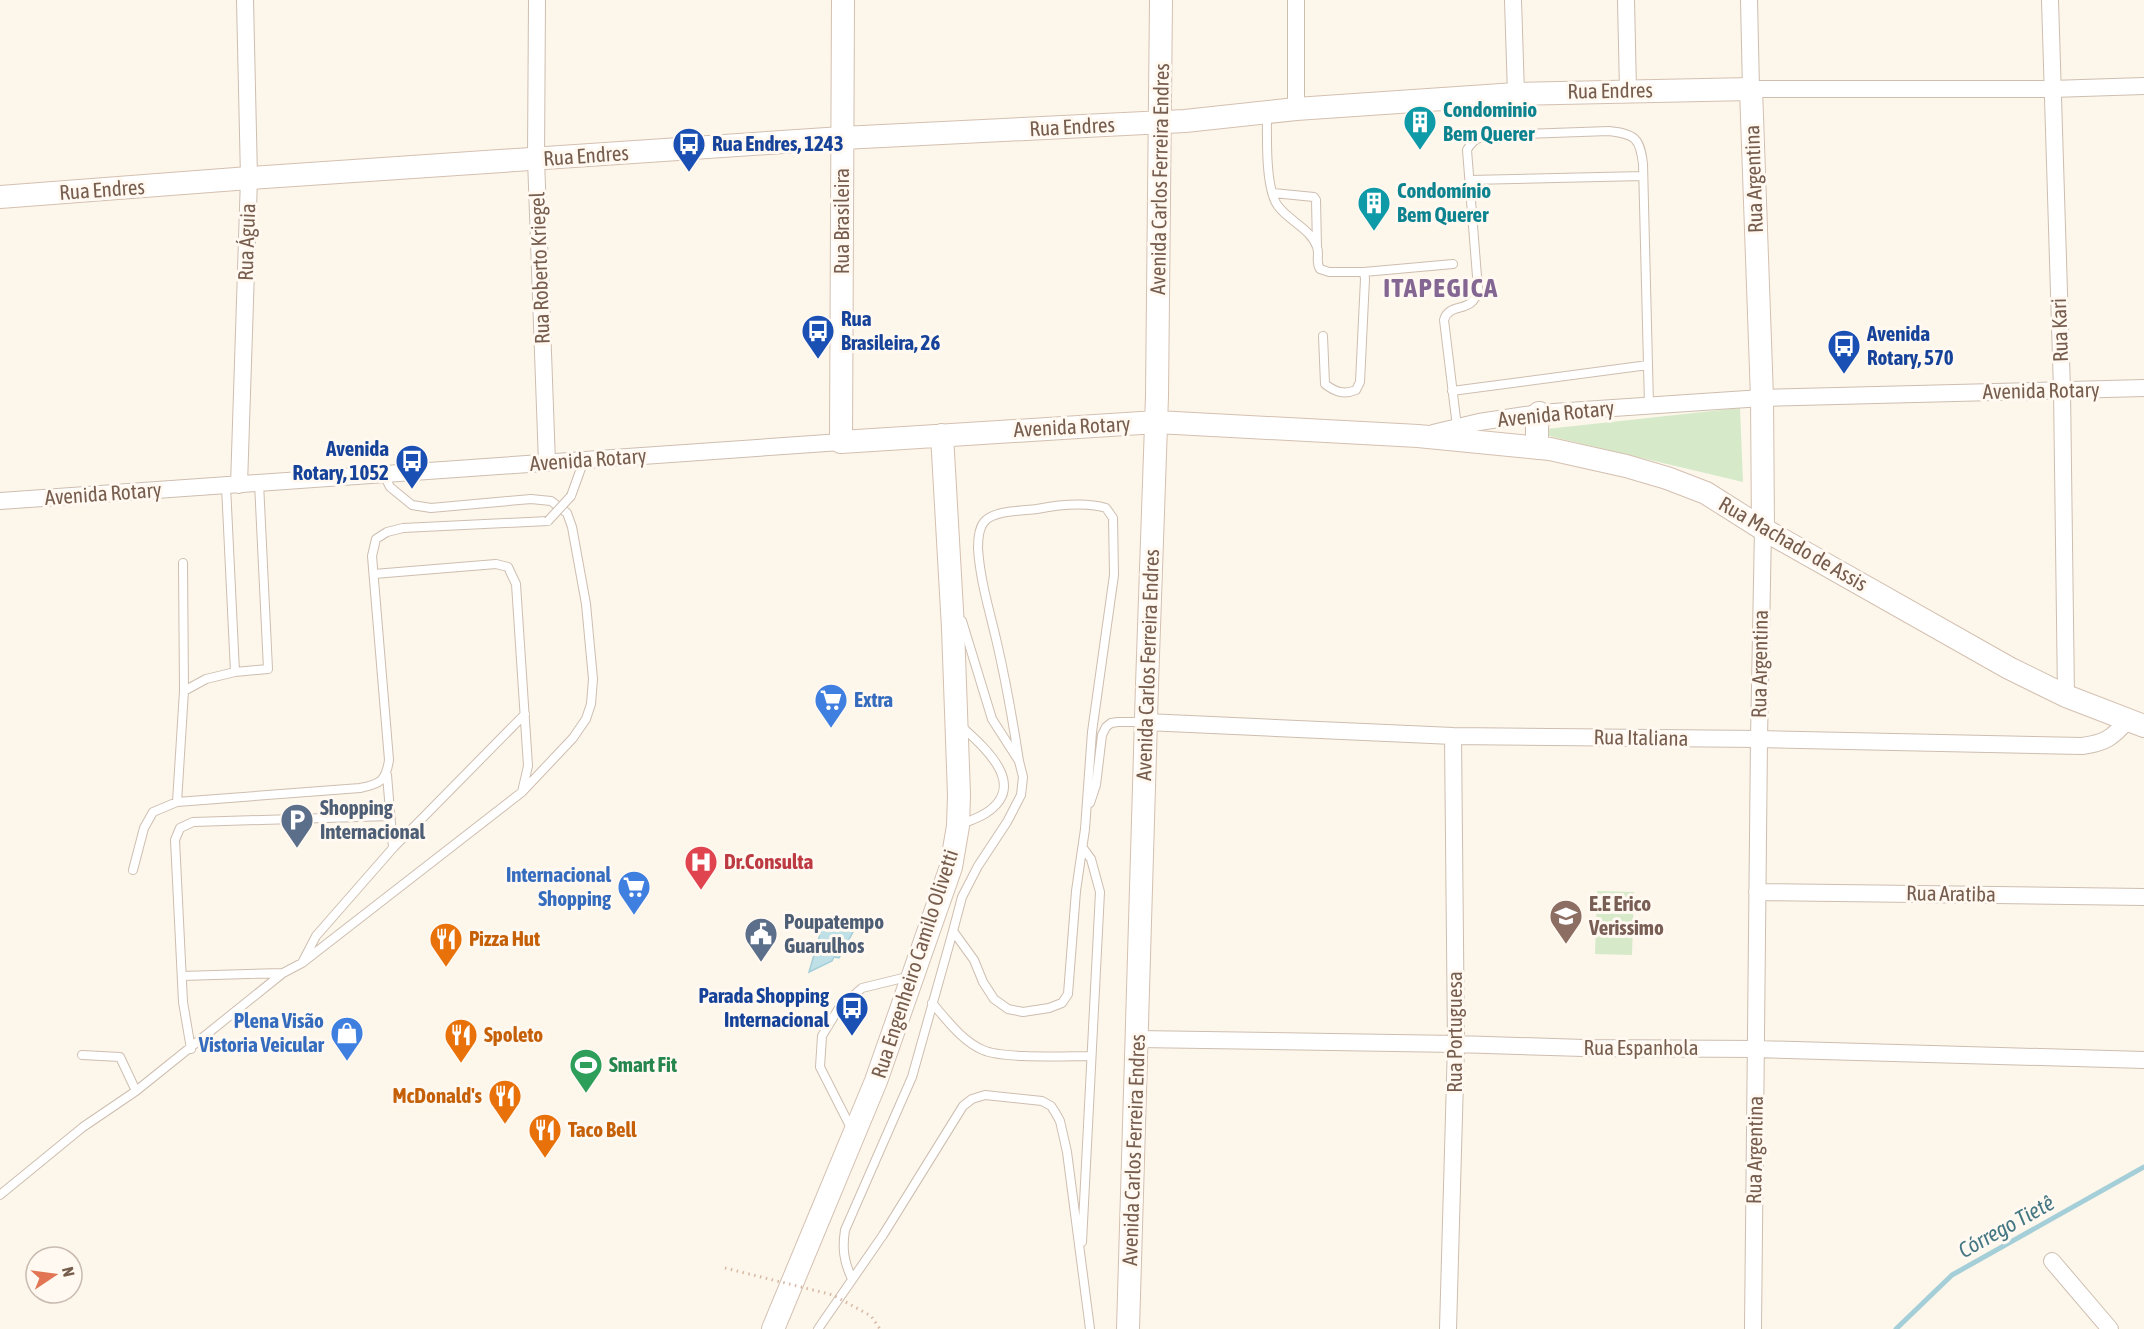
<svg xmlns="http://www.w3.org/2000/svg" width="2144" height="1329" viewBox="0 0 2144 1329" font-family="'Asap Condensed',sans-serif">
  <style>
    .green { fill: #d6eac9 }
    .water { fill: #bfe0e6; stroke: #a5cfd8; stroke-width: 1.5 }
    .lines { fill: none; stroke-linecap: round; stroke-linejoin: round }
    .stream { stroke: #a5cfd8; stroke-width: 5 }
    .lane-casing { stroke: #cebeb0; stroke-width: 10 }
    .street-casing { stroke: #cebeb0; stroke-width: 18 }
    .secondary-casing { stroke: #d4c0b0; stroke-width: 24 }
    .lane { stroke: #fff; stroke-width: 8 }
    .street { stroke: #fff; stroke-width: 16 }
    .secondary { stroke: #fff; stroke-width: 22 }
    .lane-bridge-casing { stroke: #cebeb0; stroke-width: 10; stroke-linecap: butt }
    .path-bridge { stroke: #d7b9a5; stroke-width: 3; stroke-dasharray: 1.5 4.5; stroke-linecap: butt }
    .lane-bridge { stroke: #fff; stroke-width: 8 }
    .labels { text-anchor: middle; stroke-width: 6; stroke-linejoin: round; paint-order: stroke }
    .street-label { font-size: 21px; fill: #775d4e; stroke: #fff9f1 }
    .culture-label { font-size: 21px; font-weight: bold; fill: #0d838f; stroke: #fff9f1; text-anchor: start }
    .transit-label { font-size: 21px; font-weight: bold; fill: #164399; stroke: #fff9f1; text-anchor: start }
    .shop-label { font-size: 21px; font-weight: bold; fill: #366cbe; stroke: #fff9f1; text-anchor: end }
    .service-label { font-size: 21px; font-weight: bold; fill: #4e5e75; stroke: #fff9f1; text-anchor: start }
    .health-label { font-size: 21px; font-weight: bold; fill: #be3a42; stroke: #fff9f1; text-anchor: start }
    .education-label { font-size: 21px; font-weight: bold; fill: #785e54; stroke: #fff9f1; text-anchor: start }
    .food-label { font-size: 21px; font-weight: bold; fill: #c56008; stroke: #fff9f1; text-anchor: start }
    .leisure-label { font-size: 21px; font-weight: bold; fill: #27864d; stroke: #fff9f1; text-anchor: start }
    .water-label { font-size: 22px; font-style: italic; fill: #447783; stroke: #fff9f1 }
    .district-label { font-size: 27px; font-weight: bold; letter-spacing: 1.5px; fill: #846692; stroke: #fff9f1 }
  </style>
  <rect width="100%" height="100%" fill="#fcf6eb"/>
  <path class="green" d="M1740 408 1743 482 1528 431Z
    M1597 891 1634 892 1632 955 1595 954Z"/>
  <path class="water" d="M825 917 854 930 839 958 834 957 832 961 809 972Z"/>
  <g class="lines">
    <path class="stream" d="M1896 1329 1952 1275 2144 1167"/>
    <g class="lane-casing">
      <path id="lane" d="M1267 114C1267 136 1265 189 1278 206 1289 221 1311 229 1317 247 1320 255 1315 261 1320 269L1329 272H1364L1365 279 1360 382 1356 390C1344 395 1335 392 1325 384L1323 336
        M1470 180 1643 176
        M1273 193 1314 197 1316 200 1317 247
        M1364 272 1453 264
        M1452 391 1648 365
        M1457 427 1444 320C1449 301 1474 315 1478 289L1467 150C1473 139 1479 137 1491 135L1609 131C1635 134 1640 138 1643 164L1649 405
        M571 496 584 460
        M183 563 184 691
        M374 574 496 564 508 567 516 584 528 766 522 792
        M962 621 992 719 1019 761 1023 777 1021 795 1007 822 978 866 962 897 953 931 974 960 983 982 994 999 1008 1009 1023 1012 1049 1008 1062 1003 1068 994 1076 891 1085 829 1092 732 1114 575 1113 518 1106 508C1085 502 1058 505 1037 509 1022 511 994 510 984 522 979 528 978 540 978 548 980 581 990 612 997 643 1006 682 1013 722 1019 761
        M235 672 268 669 259 483
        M387 775 393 848
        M177 802 184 691 206 679 235 672 226 486
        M1090 803 1096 785 1102 735 1106 727 1111 723 1118 722H1145
        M960 825C969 821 978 818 986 813 1029 785 984 747 961 726
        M133 870 144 828 153 812 177 802 360 788C380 784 386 781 389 760L372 556 376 539 387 532 403 528 548 521
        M303 961 316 936 393 848 525 714
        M182 976 283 973
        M932 1003C947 1020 962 1041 983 1050 1003 1059 1065 1056 1090 1056
        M191 1049 183 1002 175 840 180 828 193 822 390 816
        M82 1055 120 1057 136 1091
        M852 1130 820 1067 822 1036 839 1008 862 988 911 976
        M0 1195 83 1127 136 1091 283 973 302 963 522 792 573 738 586 719 591 704 593 679 586 604 572 527 567 513 551 501 531 499 431 508 412 505 390 487 384 475
        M1082 1242 1100 892 1091 859 1083 848
        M852 1279C844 1262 842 1249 845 1230L912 1077 953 931
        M818 1329 883 1235 963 1106 972 1099 985 1095 1042 1101 1051 1106 1055 1112 1060 1121 1067 1152 1090 1329"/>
    </g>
    <g class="street-casing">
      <path id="street" d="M537 0 536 159 547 463
        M1296 0V109
        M1513 0 1516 94
        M1626 0 1628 90
        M1749 0 1751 89H2052L2144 86
        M2050 0 2062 390 2066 696
        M1433 433 1479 422 1539 413 1762 398 2144 388
        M239 485 249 178 245 0
        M0 501 841 442
        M1146 722 1453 736 1759 739 2082 746C2105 743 2112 738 2127 721
        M1757 892 2144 897
        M1137 1039 1456 1044 1584 1048 1756 1049 2144 1060
        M2052 1261 2110 1329
        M1448 1329 1456 1044 1453 736
        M1753 1329 1759 739 1763 529"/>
    </g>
    <g class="secondary-casing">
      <path id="secondary" d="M843 0 841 442 1157 422 1418 436 1550 449 1626 466 1667 478 1706 493 1763 529 2009 668 2066 696 2144 726
        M0 197 249 178 842 138 1185 121 1296 109 1516 94 1751 89 1762 398 1763 529
        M1537 448V427L1539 413
        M773 1329 876 1081 951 867 958 826 959 795 953 628 942 435
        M1128 1329 1147 685 1157 396 1161 0"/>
    </g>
    <use href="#lane" class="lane"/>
    <use href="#street" class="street"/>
    <use href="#secondary" class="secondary"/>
    <g class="lane-bridge-casing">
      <path id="lane-bridge" d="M548 521 571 496"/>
    </g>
    <path class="path-bridge" d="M725 1268 833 1295 871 1316 880 1329"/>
    <use href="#lane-bridge" class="lane-bridge"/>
  </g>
  <defs>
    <g id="building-pin" transform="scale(1.725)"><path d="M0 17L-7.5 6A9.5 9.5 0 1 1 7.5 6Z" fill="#0f9aa8" stroke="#fff9f1"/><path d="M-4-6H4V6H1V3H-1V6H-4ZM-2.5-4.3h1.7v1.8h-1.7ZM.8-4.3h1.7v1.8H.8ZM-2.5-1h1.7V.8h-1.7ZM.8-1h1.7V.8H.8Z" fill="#fff"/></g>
    <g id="bus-pin" transform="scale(1.725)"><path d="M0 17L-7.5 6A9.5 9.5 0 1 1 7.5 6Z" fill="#1a4fb4" stroke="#fff9f1"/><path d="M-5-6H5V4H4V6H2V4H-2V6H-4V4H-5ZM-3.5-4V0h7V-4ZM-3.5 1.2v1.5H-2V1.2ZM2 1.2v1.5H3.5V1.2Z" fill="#fff"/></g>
    <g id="supermarket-pin" transform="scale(1.725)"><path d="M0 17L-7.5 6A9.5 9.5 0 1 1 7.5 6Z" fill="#3f7fe0" stroke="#fff9f1"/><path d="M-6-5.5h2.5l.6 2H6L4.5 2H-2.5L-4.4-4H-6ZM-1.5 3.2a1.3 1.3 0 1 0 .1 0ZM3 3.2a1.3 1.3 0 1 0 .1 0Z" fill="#fff"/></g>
    <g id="parking-pin" transform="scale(1.725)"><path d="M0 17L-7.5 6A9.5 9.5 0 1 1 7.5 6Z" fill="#5c6f8a" stroke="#fff9f1"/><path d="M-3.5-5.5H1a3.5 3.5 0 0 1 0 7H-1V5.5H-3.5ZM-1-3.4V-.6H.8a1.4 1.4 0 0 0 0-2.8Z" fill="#fff"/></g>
    <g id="hospital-pin" transform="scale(1.725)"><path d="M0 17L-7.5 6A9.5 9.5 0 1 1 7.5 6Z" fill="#e0444e" stroke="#fff9f1"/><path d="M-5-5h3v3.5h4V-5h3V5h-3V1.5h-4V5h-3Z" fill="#fff"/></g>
    <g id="school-pin" transform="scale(1.725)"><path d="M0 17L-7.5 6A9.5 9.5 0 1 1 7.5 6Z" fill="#8d6e63" stroke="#fff9f1"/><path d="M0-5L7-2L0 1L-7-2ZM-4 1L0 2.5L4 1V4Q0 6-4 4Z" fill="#fff"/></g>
    <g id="civic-pin" transform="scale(1.725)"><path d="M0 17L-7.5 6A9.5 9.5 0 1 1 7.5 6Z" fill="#5c6f8a" stroke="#fff9f1"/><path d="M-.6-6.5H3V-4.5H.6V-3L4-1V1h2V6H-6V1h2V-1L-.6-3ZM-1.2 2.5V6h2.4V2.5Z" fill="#fff"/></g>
    <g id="restaurant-pin" transform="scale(1.725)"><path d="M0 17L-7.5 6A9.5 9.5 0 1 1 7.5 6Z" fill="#e8710a" stroke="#fff9f1"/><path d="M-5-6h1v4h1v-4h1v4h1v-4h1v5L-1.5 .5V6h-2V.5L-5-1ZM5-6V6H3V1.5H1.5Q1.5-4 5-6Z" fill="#fff"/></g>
    <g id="shop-pin" transform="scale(1.725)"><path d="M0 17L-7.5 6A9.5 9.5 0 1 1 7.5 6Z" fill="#3f7fe0" stroke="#fff9f1"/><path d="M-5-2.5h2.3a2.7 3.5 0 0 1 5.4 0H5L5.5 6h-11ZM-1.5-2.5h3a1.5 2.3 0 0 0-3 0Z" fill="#fff"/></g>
    <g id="stadium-pin" transform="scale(1.725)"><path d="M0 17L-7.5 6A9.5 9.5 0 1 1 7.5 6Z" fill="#2e9e5b" stroke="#fff9f1"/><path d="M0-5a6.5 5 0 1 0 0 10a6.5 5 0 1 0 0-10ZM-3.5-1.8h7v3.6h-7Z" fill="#fff"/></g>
  </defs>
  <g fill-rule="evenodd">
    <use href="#building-pin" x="1420" y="122"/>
    <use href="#bus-pin" x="689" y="144"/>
    <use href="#building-pin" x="1374" y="203"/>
    <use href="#bus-pin" x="818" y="331"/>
    <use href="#bus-pin" x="1844" y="346"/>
    <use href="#bus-pin" x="412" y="461"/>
    <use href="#supermarket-pin" x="831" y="700"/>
    <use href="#parking-pin" x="297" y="820"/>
    <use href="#hospital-pin" x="701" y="862"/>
    <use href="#supermarket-pin" x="634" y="887"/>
    <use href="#school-pin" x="1566" y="916"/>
    <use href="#civic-pin" x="761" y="934"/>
    <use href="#restaurant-pin" x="446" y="939"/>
    <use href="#bus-pin" x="852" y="1008"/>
    <use href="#shop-pin" x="347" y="1033"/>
    <use href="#restaurant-pin" x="461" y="1035"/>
    <use href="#stadium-pin" x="586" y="1065"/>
    <use href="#restaurant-pin" x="505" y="1096"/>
    <use href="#restaurant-pin" x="545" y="1130"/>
  </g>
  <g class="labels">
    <g class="street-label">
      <text transform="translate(1610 91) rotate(-1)" y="7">Rua Endres</text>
      <text transform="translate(1072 127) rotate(-3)" y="7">Rua Endres</text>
      <text transform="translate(586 156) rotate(-4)" y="7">Rua Endres</text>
      <text transform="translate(1160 179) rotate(-89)" y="7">Avenida Carlos Ferreira Endres</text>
      <text transform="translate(1754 179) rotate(-92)" y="7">Rua Argentina</text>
      <text transform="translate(102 190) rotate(-4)" y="7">Rua Endres</text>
      <text transform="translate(842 221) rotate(-90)" y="7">Rua Brasileira</text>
      <text transform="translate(247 242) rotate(-88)" y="7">Rua Águia</text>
      <text transform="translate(540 268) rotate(-92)" y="7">Rua Roberto Kriegel</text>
      <text transform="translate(2060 330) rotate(-92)" y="7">Rua Kari</text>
      <text transform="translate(2041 391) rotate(-1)" y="7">Avenida Rotary</text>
      <text transform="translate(1556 414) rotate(-6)" y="7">Avenida Rotary</text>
      <text transform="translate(1072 427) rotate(-3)" y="7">Avenida Rotary</text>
      <text transform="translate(588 460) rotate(-4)" y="7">Avenida Rotary</text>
      <text transform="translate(103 494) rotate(-4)" y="7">Avenida Rotary</text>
      <text transform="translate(1793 544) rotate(30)" y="7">Rua Machado de Assis</text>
      <text transform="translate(1760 664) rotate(-89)" y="7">Rua Argentina</text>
      <text transform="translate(1148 665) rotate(-88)" y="7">Avenida Carlos Ferreira Endres</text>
      <text transform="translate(1641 738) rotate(1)" y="7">Rua Italiana</text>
      <text transform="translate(1951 894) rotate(1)" y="7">Rua Aratiba</text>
      <text transform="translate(915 964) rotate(-72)" y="7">Rua Engenheiro Camilo Olivetti</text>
      <text transform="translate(1455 1032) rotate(-90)" y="7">Rua Portuguesa</text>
      <text x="1641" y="1055">Rua Espanhola</text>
      <text transform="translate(1134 1150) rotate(-88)" y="7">Avenida Carlos Ferreira Endres</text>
      <text transform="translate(1755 1150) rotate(-89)" y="7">Rua Argentina</text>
    </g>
    <g class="culture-label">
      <text x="1443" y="117">Condominio<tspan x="1443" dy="24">Bem Querer</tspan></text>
      <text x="1397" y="198">Condomínio<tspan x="1397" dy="24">Bem Querer</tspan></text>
    </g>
    <g class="transit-label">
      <text x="712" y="151">Rua Endres, 1243</text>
      <text x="841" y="326">Rua<tspan x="841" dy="24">Brasileira, 26</tspan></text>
      <text x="1867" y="341">Avenida<tspan x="1867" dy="24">Rotary, 570</tspan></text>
      <text x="389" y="456" text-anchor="end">Avenida<tspan x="389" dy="24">Rotary, 1052</tspan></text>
      <text x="829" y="1003" text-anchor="end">Parada Shopping<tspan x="829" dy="24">Internacional</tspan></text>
    </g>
    <g class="shop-label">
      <text x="854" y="707" text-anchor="start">Extra</text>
      <text x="611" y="882">Internacional<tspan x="611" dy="24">Shopping</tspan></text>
      <text x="324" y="1028">Plena Visão<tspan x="324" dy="24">Vistoria Veicular</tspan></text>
    </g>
    <g class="service-label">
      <text x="320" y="815">Shopping<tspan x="320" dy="24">Internacional</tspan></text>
      <text x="784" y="929">Poupatempo<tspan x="784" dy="24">Guarulhos</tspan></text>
    </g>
    <g class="health-label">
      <text x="724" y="869">Dr.Consulta</text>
    </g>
    <g class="education-label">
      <text x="1589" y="911">E.E Erico<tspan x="1589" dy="24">Verissimo</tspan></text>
    </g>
    <g class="food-label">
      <text x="469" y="946">Pizza Hut</text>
      <text x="484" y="1042">Spoleto</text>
      <text x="482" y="1103" text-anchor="end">McDonald's</text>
      <text x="568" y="1137">Taco Bell</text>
    </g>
    <g class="leisure-label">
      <text x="609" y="1072">Smart Fit</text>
    </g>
    <g class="water-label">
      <text transform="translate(2006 1226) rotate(-29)" y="8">Córrego Tietê</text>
    </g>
    <g class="district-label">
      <text x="1441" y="297">ITAPEGICA</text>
    </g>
  </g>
  <g transform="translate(54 1275) rotate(77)"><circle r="28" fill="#fff9f1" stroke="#c9bbb0" stroke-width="1.5"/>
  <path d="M0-4.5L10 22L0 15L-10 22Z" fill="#e27654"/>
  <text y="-9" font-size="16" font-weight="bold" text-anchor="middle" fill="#775d4e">N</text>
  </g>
</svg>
